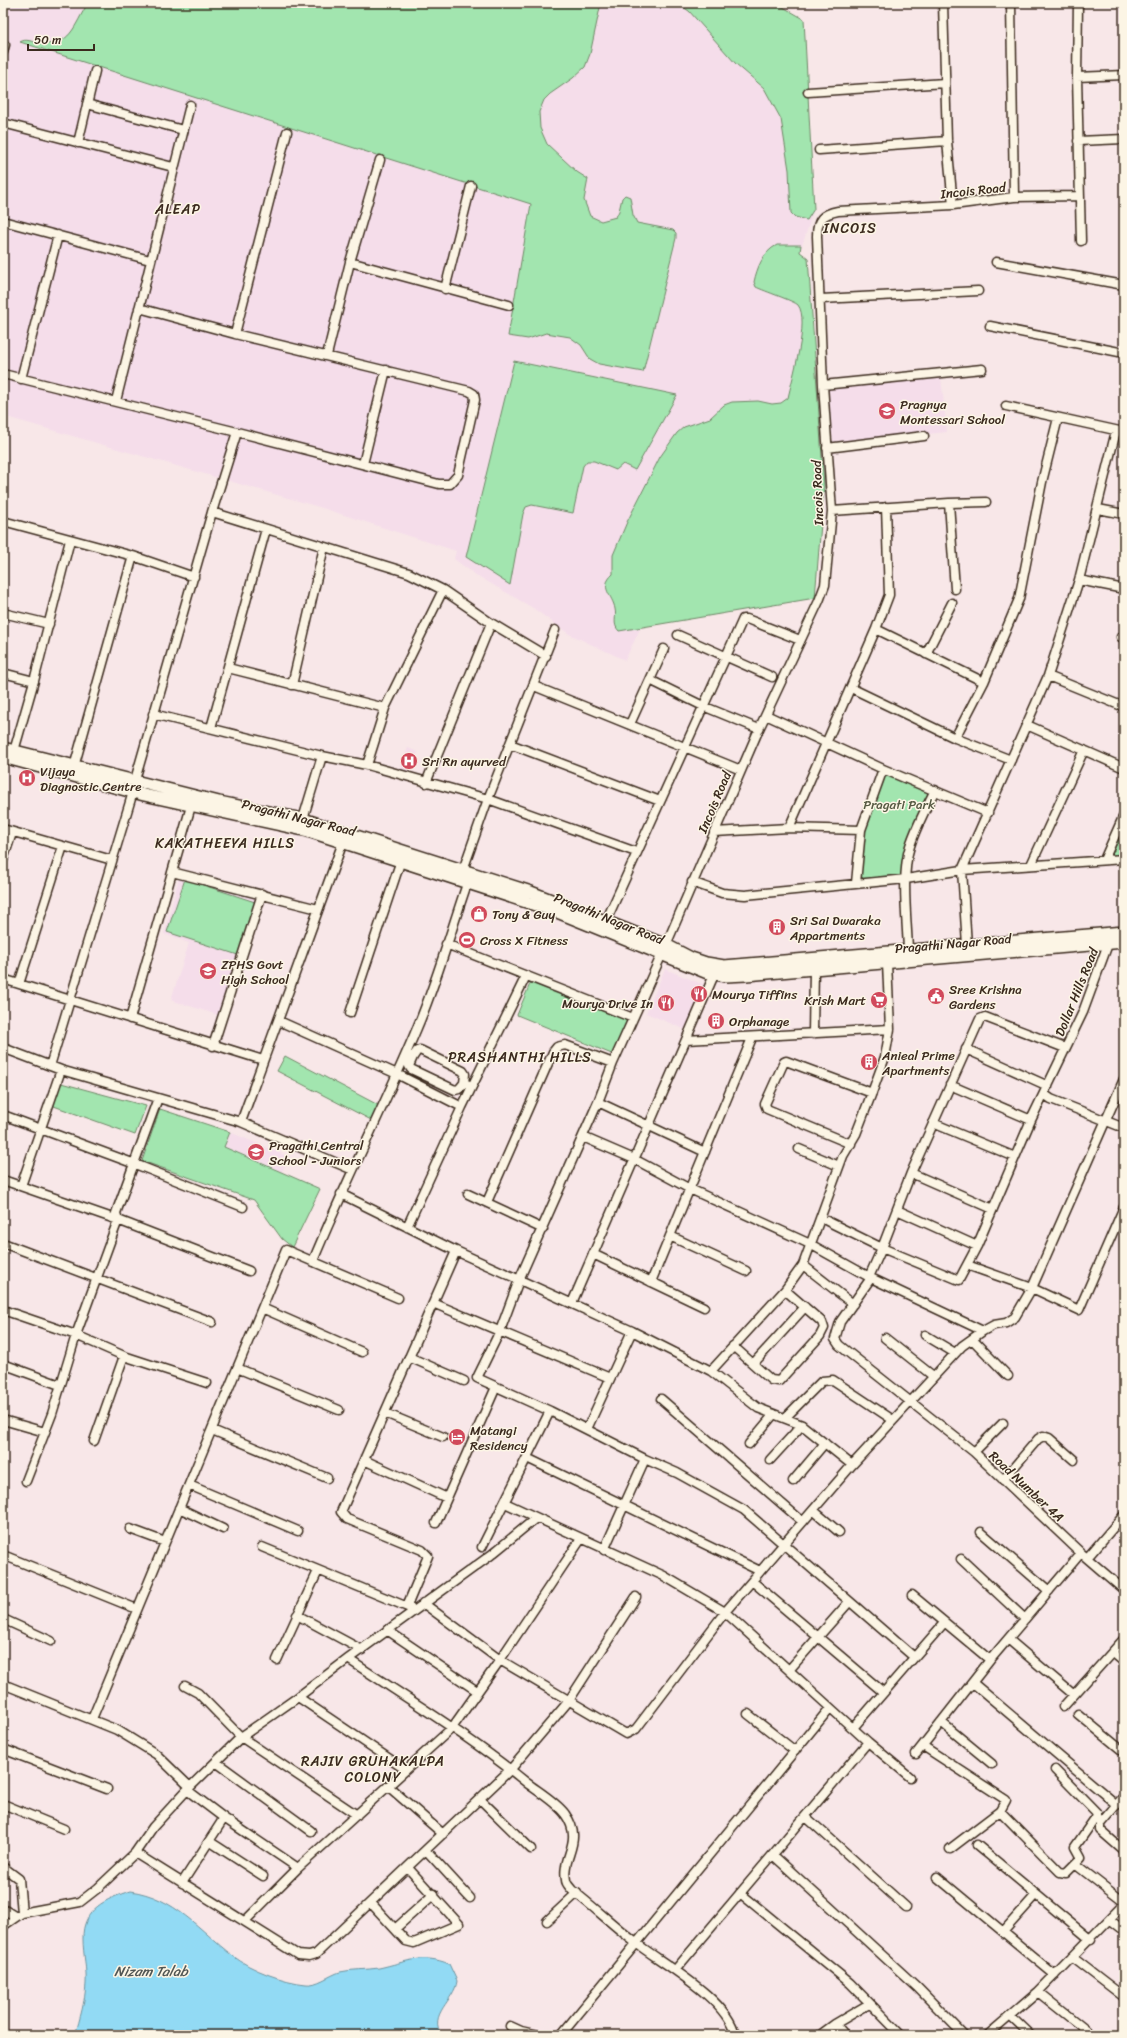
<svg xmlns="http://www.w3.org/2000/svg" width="1127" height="2038" viewBox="0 0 1127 2038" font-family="Sriracha,sans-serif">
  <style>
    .built { fill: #f5ddea }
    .green { fill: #a2e5af; stroke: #6e8866 }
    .water { fill: #92daf4; stroke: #6f949e }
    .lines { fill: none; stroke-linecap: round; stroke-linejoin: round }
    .minor-casing { stroke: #3b2a1e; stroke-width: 11 }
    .secondary-casing { stroke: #3b2a1e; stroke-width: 14 }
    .minor { stroke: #fcf5e5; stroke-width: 8 }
    .secondary { stroke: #fcf5e5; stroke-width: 11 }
    .labels { text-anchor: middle; stroke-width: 3; stroke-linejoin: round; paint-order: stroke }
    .street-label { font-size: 13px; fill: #3b2a1e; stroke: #fcf5e5 }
    .poi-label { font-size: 13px; fill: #3b2a1e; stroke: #fcf5e5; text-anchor: start }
    .park-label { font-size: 13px; fill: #555942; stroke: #fcf5e5 }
    .neighbourhood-label { font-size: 14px; letter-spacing: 1px; fill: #3b2a1e; stroke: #fcf5e5 }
    .water-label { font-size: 14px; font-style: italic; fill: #515654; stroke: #fcf5e5 }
  </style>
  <rect width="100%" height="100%" fill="#f8e7e8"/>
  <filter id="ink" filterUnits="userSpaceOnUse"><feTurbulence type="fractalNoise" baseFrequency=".025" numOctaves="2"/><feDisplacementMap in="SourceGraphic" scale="8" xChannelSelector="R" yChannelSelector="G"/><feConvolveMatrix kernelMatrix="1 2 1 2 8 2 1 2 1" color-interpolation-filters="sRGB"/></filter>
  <g filter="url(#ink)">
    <path class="built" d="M3 3H776L814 209 800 252 808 258 824 486 815 598 641 627 625 660 569 634 533 608 476 575 454 559 456 551 319 507 3 416Z
      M941 377 947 432 833 444 828 389Z
      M408 748 418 752 410 773 399 769Z
      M180 875 258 898 221 1016 171 1000 189 943 164 934Z
      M665 969 707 986 689 1031 646 1013Z
      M230 1132 289 1157 282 1172 224 1147Z"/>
    <path class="green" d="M88 3H601L590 54 585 67 573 78 550 94 544 100 539 112 540 128 547 144 577 172 588 179 584 200 590 216 601 221 616 217 619 211 622 198 625 195 630 197 633 215 637 223 673 230 676 233V238L643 372 599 364 590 359 581 345 570 337 546 333 528 339 508 336 531 204 20 42C26 38 32 42 39 43 71 48 74 25 88 3Z
      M677 3H776L804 19 814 209 807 220 795 217 791 213 789 170 781 119 764 88 736 64 689 11Z
      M777 245H801L800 252 808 258 824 486 815 598 619 631C612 624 617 617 615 609 613 595 598 588 613 574V555L627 522 660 457 677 433 684 427 710 418 724 405 732 402 758 401 772 404 781 403 788 398C792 379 810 320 798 305 794 301 764 291 756 287L754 282C757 268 763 252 777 245Z
      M514 361 677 395 635 470 623 464 616 470 594 461H587L583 466 573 513 532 505 526 507 523 514 510 585 466 557Z
      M885 773 930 792 903 875 864 879 859 874 866 829Z
      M1124 827V856L1111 857Z
      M185 879 255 902 238 955 167 932Z
      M532 979 629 1019 614 1055 517 1015Z
      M285 1056 380 1106 373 1121 277 1071Z
      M61 1083 146 1106 135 1135 51 1105Z
      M160 1109 230 1132 224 1147 320 1189 292 1247 282 1239 254 1200 142 1161Z"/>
    <path class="water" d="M130 1891C175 1897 199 1930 233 1956 251 1970 284 1982 306 1984 316 1986 330 1975 340 1972 353 1969 366 1970 379 1968 406 1962 423 1953 449 1964L457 1981C455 2000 427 2015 442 2035H75C80 2019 85 2001 86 1984 87 1969 83 1954 83 1939 82 1909 106 1899 130 1891Z"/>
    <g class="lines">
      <g class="minor-casing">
        <path id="minor" d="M943 3 947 141 953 205
          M1011 3 1014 197
          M1078 3 1077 77 1081 241
          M3 52 5 45
          M1077 77 1124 75
          M808 92 945 83
          M87 104 183 130
          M3 123 173 167
          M1078 141 1124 139
          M78 143 95 71
          M819 150 947 141
          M3 221 150 260
          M350 262 509 305
          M996 262 1124 285
          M445 289 471 186
          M821 299 978 291
          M990 326 1124 353
          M235 334 287 132
          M327 355 350 262 380 160
          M3 374 237 432 439 484H450L458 475 475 400 474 394 469 391 235 334 139 308
          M21 379 58 235
          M823 385 982 369
          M116 401 190 105
          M1006 406 1124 432
          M827 448 924 436
          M363 464 386 370
          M949 503 986 502
          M1098 509 1124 514
          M832 511 949 503 955 589
          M212 512 409 573 443 590 491 623 546 656
          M3 521 133 556 194 577
          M1079 580 1124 589
          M3 613 49 624
          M876 629 984 682
          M678 635 772 677
          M1121 637 1124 638
          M664 649 650 680 703 706 759 729
          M926 654 952 603
          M228 668 385 708
          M3 673 34 681
          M1048 676 1124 707
          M292 685 324 547
          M534 686 741 770
          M851 688 955 738 1011 760
          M153 714 322 756 367 765 488 799 636 852
          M766 715 883 769 988 813
          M630 724 650 680
          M1027 725 1124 768
          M211 728 266 529
          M955 738 984 682 1019 599 1042 482 1058 418
          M510 744 660 801
          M14 751 34 681 70 540
          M367 765 385 708 443 590
          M74 767 133 556
          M135 780 212 512 237 432
          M426 783 491 623
          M303 819 322 756
          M789 828 876 629 889 595 886 507
          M3 829 112 860
          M714 832 789 828 861 830
          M3 860 12 833
          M1104 860 1124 815
          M1031 865 1084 750
          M463 870 488 799 555 630
          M172 872 318 909
          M692 882 722 893 745 895 906 879 962 870 1124 859
          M856 883 861 830 883 769
          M606 921 743 619H747L800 640
          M446 944 633 1018
          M967 945 962 870 1048 676 1079 580 1116 431
          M908 950C907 920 901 874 910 846 916 827 926 808 935 790
          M3 979 263 1060
          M19 984 63 846
          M350 1013 401 860
          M130 1019 191 806
          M279 1021 397 1074 462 1107
          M813 1034 814 968
          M686 1040 890 1029 887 963
          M213 1046 262 894
          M3 1048 61 1070 241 1122 353 1170
          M966 1049 1048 1086
          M406 1054 413 1057 417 1051 420 1050 463 1071 465 1074 464 1083 472 1086
          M413 1057 409 1066 411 1069 455 1090 459 1089 464 1083
          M50 1066 133 792
          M950 1085 1031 1120
          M1044 1094 1051 1099 1124 1128
          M598 1102 705 1152
          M3 1115 135 1164 243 1207
          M241 1122 343 842
          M933 1123 1015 1157
          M583 1137 634 1159 690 1189 810 1244 871 1278 983 1331
          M851 1144 767 1109 765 1104 784 1062 786 1061 872 1093
          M799 1149 839 1166
          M911 1173 993 1209
          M3 1180 118 1220 249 1271
          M21 1186 61 1070
          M341 1194 456 1251 632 1331 711 1371 758 1408 802 1425 852 1465
          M468 1194 543 1229
          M487 1202 553 1052 557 1047 565 1045 613 1063
          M897 1210 977 1246
          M827 1221 882 1248 959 1280 977 1246 1031 1120 1083 1012 1108 944
          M407 1227 462 1107 526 976
          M670 1236 746 1271
          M3 1243 212 1322
          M593 1254 704 1307
          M313 1261C345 1183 384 1107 417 1028 437 981 451 930 468 881
          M803 1265 853 1304
          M967 1265 1032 1288 1079 1310 1124 1207
          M869 1277 882 1248 911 1173 980 1019 985 1017 1065 1048
          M871 1278 840 1322 835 1339 839 1345 974 1452 1081 1553 1124 1590
          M651 1282 752 1038
          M433 1303 610 1378
          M572 1303 714 975
          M262 1308 362 1352
          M3 1310 76 1335 124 1356 207 1383
          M925 1335 955 1353
          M885 1338 933 1376
          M972 1339 1008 1376
          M733 1346 771 1380 779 1381 820 1336 824 1328 822 1322 785 1290
          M409 1357 464 1381
          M3 1364 60 1385
          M753 1364 805 1307
          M237 1368 339 1410
          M711 1371 785 1290 803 1265 843 1156 856 1134 873 1090 885 1057 890 1029
          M661 1399 803 1522
          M385 1413 443 1437
          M785 1418 822 1381 833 1380 893 1420
          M3 1420 45 1432
          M587 1429 632 1331
          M212 1430 327 1478
          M94 1441 124 1356
          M749 1444 774 1414
          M974 1452 1003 1423
          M527 1458 760 1571
          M364 1460 447 1498
          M770 1460 802 1425
          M1003 1480 1038 1439 1043 1436 1049 1438 1074 1460
          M26 1481 52 1414 76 1335 118 1220 116 1213 158 1098
          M793 1481 825 1443
          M189 1485 298 1531
          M505 1503 664 1576 725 1612 868 1742 910 1777
          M179 1508 223 1529
          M813 1510 839 1532
          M536 1518 491 1555 348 1659 298 1697 241 1737 187 1790 153 1827 135 1853 298 1955 309 1956 316 1954 511 1769 568 1702 636 1597
          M436 1523 496 1387
          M130 1529 165 1542
          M981 1532 1049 1591
          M262 1547 410 1608
          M482 1547 550 1411
          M604 1550 645 1459
          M3 1555 137 1609
          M1087 1558 1124 1515
          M961 1559 1025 1619
          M752 1581 883 1692
          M912 1595 990 1660
          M423 1603 500 1660 626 1734 636 1729 725 1612 852 1465 962 1346 983 1331 994 1325 1006 1323 1015 1317 1032 1288 1124 1079
          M407 1606 428 1556 422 1550 347 1519 341 1512 456 1251
          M297 1615 362 1650
          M3 1619 51 1641
          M387 1630 477 1691
          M1008 1639 1074 1695
          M1112 1652 1124 1662
          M914 1657 744 1510 677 1473 645 1459 550 1411 477 1378 500 1331 519 1280 598 1102 613 1063 666 945 759 729 819 601 825 585 832 511 823 385 817 236C817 220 822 214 838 211L953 205 1014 197 1080 196
          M348 1659C408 1699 471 1737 527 1783 539 1792 556 1802 565 1814 585 1842 561 1856 566 1880 566 1884 570 1887 572 1890 594 1907 614 1926 636 1943 663 1964 728 1999 735 2035
          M277 1660 318 1571
          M789 1670 849 1602
          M973 1683 1117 1805
          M3 1684 117 1730 156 1754 190 1787
          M185 1686 198 1693 241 1737 357 1815
          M298 1697 406 1770
          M1063 1707 1124 1639
          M748 1714 795 1751
          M1078 1714 1124 1752
          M92 1719 286 1250 398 1298
          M941 1722 992 1764
          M853 1728 944 1623
          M923 1746 1006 1800 1000 1811 950 1849
          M3 1749 107 1789
          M916 1754 990 1660 1081 1553
          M216 1762 311 1831
          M388 1786 443 1834
          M187 1790 224 1818 298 1868
          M1124 1796 1100 1824V1830L1124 1851
          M480 1799 531 1849
          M3 1804 64 1829
          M1000 1811 1060 1872 1066 1873 1081 1858 1075 1847 1096 1817 1097 1813 1055 1770
          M806 1817 906 1907
          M209 1841 263 1876
          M977 1845 1091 1940
          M426 1850 470 1898
          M773 1855 917 1987 964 2035
          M1075 1864 1124 1902
          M3 1867 19 1879 22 1913
          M937 1877 1055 1975
          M182 1883 224 1818
          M740 1893 850 1983 901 2035
          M371 1903 406 1941 414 1943 459 1924 408 1868
          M3 1909 16 1917
          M1110 1920 1124 1931
          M245 1921 298 1868 452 1728 500 1660 581 1539
          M547 1921 577 1893
          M3 1926 22 1913 80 1902 98 1888 135 1853
          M395 1929 434 1894
          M1003 1932 1036 1895
          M1072 1957 1124 1997
          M676 1969 868 1742
          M1038 1992 1092 2035
          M1010 2016 1030 2035
          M835 2024 845 2035
          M510 2026 521 2031 539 2035
          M561 2035 830 1708
          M820 2035 835 2024 869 2004
          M988 2035 1038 1992 1124 1904"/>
      </g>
      <g class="secondary-casing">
        <path id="secondary" d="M3 748 219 802 303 819 531 892 666 945 691 958 706 963 724 966 1124 932
          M3 757 144 795 308 831 557 912 705 972 726 976 746 975 1124 942"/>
      </g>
      <use href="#minor" class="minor"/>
      <use href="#secondary" class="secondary"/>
    </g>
  </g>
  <defs>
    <g id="school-disc" transform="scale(0.9)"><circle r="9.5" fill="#d1495b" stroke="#fcf5e5"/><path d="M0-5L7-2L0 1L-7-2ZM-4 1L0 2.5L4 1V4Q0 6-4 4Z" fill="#fff"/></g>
    <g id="hospital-disc" transform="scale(0.9)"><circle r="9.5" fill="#d1495b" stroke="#fcf5e5"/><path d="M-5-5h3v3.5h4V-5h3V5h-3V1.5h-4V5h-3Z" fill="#fff"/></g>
    <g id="shop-disc" transform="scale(0.9)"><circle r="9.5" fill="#d1495b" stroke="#fcf5e5"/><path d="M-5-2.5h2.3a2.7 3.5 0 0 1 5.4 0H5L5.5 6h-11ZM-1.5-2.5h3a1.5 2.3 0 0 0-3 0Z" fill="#fff"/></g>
    <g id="building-disc" transform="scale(0.9)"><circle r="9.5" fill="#d1495b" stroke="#fcf5e5"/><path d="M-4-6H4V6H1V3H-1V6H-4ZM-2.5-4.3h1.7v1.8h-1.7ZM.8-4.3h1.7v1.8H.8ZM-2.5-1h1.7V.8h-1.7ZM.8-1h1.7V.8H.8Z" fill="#fff"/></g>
    <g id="stadium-disc" transform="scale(0.9)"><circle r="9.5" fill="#d1495b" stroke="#fcf5e5"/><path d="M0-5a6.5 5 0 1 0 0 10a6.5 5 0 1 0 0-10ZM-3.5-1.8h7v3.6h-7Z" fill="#fff"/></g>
    <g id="restaurant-disc" transform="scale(0.9)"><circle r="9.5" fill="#d1495b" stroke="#fcf5e5"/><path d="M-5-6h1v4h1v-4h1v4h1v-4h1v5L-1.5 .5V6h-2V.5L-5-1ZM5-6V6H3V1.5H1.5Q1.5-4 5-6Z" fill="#fff"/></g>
    <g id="civic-disc" transform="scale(0.9)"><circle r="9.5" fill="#d1495b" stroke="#fcf5e5"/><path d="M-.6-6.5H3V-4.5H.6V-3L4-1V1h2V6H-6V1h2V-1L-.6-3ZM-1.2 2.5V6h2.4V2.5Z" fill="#fff"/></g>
    <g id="supermarket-disc" transform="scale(0.9)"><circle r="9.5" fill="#d1495b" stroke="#fcf5e5"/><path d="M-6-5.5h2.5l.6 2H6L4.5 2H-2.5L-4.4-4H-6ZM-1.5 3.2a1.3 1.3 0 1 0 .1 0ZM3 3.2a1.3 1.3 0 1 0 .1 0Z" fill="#fff"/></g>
    <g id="hotel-disc" transform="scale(0.9)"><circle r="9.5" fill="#d1495b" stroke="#fcf5e5"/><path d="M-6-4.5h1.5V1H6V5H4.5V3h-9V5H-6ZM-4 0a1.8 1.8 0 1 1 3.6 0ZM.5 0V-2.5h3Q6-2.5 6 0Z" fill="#fff"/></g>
  </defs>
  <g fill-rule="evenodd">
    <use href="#school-disc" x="887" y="411"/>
    <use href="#hospital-disc" x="409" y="761"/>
    <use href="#hospital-disc" x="27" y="778"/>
    <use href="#shop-disc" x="479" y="914"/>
    <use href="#building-disc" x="777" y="927"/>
    <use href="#stadium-disc" x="467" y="940"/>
    <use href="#school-disc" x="208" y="971"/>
    <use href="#restaurant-disc" x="699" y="994"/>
    <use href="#civic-disc" x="936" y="996"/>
    <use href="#supermarket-disc" x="879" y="1000"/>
    <use href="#restaurant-disc" x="666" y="1003"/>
    <use href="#building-disc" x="716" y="1021"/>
    <use href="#building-disc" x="869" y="1062"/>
    <use href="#school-disc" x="256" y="1152"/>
    <use href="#hotel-disc" x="457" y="1437"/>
  </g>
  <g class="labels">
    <g class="street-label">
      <text transform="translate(973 190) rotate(-6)" y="5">Incois Road</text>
      <text transform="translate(817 493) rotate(-92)" y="5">Incois Road</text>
      <text transform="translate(714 802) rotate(-67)" y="5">Incois Road</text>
      <text transform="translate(299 817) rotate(14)" y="5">Pragathi Nagar Road</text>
      <text transform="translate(609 918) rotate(22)" y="5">Pragathi Nagar Road</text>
      <text transform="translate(953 943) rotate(-5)" y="5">Pragathi Nagar Road</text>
      <text transform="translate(1076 992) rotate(-68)" y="5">Dollar Hills Road</text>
      <text transform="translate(1027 1486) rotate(43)" y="5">Road Number 4A</text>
    </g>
    <g class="poi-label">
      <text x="900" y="409">Pragnya<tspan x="900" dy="15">Montessari School</tspan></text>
      <text x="422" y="766">Sri Rn ayurved</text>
      <text x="40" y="776">Vijaya<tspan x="40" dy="15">Diagnostic Centre</tspan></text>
      <text x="492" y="919">Tony &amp; Guy</text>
      <text x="790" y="925">Sri Sai Dwaraka<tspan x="790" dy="15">Appartments</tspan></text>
      <text x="480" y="945">Cross X Fitness</text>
      <text x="221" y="969">ZPHS Govt<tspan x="221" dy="15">High School</tspan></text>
      <text x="949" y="994">Sree Krishna<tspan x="949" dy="15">Gardens</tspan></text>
      <text x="712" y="999">Mourya Tiffins</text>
      <text x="866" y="1005" text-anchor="end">Krish Mart</text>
      <text x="653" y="1008" text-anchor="end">Mourya Drive In</text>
      <text x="729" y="1026">Orphanage</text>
      <text x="882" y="1060">Anieal Prime<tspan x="882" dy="15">Apartments</tspan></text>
      <text x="269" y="1150">Pragathi Central<tspan x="269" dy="15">School - Juniors</tspan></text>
      <text x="470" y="1435">Matangi<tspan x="470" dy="15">Residency</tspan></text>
    </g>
    <g class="park-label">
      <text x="899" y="809">Pragati Park</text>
    </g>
    <g class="neighbourhood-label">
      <text x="178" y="214">ALEAP</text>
      <text x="850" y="233">INCOIS</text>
      <text x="225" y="848">KAKATHEEYA HILLS</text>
      <text x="520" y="1062">PRASHANTHI HILLS</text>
      <text x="373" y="1766">RAJIV GRUHAKALPA<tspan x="373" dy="16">COLONY</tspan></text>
    </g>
    <g class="water-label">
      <text x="151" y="1976">Nizam Talab</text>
    </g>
  </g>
  <rect width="1127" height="2038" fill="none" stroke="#fcf5e5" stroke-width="16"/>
  <rect x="8" y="8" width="1111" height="2022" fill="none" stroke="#3b2a1e" stroke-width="1.5" filter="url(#ink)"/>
  <path d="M28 44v6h66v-6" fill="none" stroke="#3b2a1e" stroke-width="2"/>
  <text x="34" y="44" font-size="12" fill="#3b2a1e" stroke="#fcf5e5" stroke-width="3" paint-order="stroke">50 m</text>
</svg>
